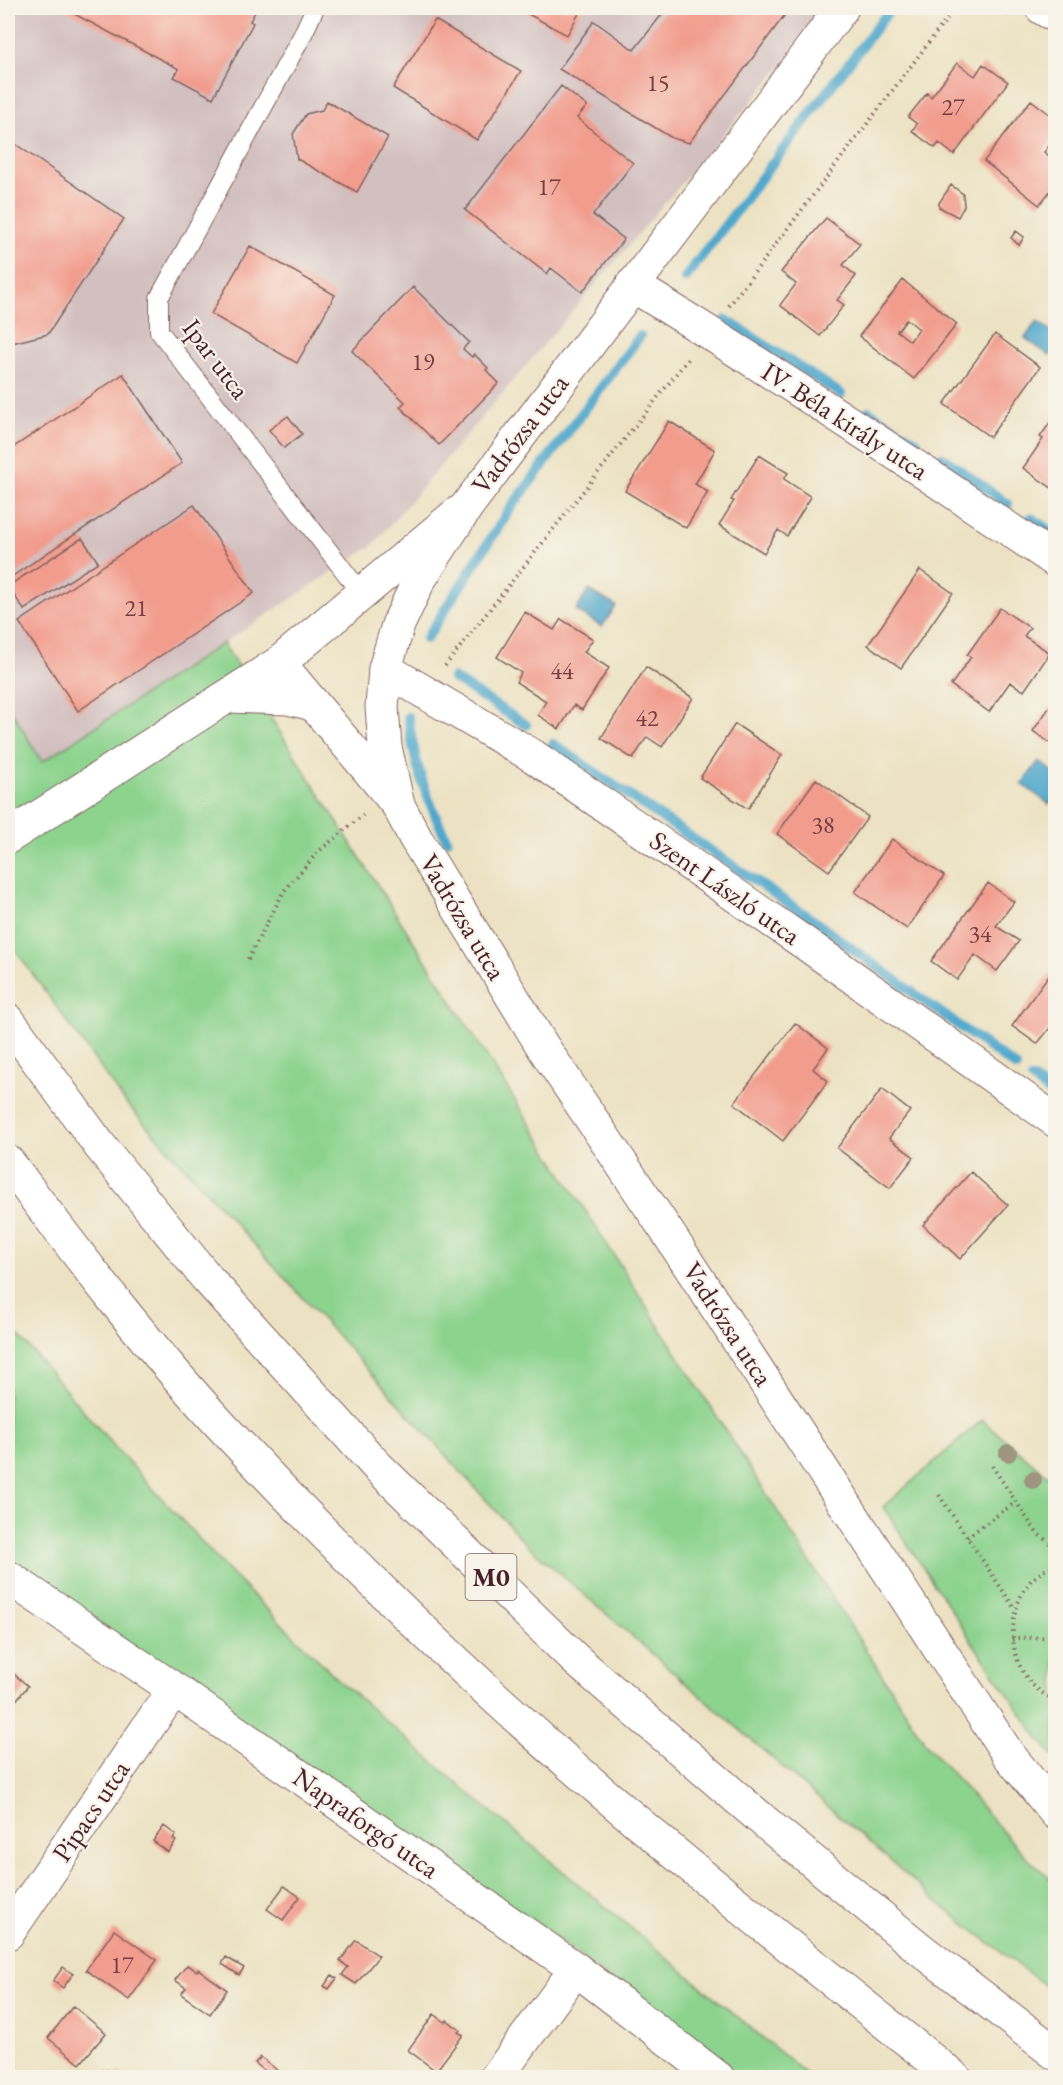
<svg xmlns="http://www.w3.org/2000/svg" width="1063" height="2085" viewBox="0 0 1063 2085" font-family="'EB Garamond',serif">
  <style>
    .industrial { fill: #d2bfc0 }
    .green { fill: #8cd38e; stroke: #6b795c; stroke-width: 1.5 }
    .water { fill: #4fa7cc; stroke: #4c637c; stroke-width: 1.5 }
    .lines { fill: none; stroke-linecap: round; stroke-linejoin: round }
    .stream { stroke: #4fa7cc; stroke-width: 10 }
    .building { fill: #f29c8d; fill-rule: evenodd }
    .service-casing { stroke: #836360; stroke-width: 20 }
    .minor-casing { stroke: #836360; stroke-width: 35 }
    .tertiary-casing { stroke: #836360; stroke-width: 35 }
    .trunk-casing { stroke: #836360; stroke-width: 35 }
    .path { stroke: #836360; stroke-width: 4; stroke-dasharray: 1.5 4.5; stroke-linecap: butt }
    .service { stroke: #fff; stroke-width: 18 }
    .minor { stroke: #fff; stroke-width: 33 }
    .tertiary { stroke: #fff; stroke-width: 33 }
    .trunk { stroke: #fff; stroke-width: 33 }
    .tree { fill: #9e9480 }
    .labels { text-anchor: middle; stroke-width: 4.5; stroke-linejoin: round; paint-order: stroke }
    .number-label { font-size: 24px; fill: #743e44 }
    .shield { fill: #f7f3e8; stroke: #7e5f64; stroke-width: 1.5 }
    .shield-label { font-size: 26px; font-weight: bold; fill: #4a1f2b }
    .street-label { font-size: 27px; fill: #4a1f2b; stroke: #f7f3e8 }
  </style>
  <rect width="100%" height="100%" fill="#f7f3e8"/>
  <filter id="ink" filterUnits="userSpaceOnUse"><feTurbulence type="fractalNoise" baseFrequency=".0167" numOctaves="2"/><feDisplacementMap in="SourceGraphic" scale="12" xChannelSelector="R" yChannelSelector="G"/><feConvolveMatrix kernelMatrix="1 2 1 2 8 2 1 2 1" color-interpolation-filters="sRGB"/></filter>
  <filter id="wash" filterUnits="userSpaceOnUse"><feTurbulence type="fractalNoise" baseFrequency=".008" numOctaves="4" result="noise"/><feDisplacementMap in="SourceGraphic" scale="24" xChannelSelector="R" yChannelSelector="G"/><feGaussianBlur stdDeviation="1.35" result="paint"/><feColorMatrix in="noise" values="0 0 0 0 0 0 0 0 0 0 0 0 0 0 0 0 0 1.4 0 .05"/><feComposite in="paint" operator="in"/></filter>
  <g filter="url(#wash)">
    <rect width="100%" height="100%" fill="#ece2c3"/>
    <path class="industrial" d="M8 8H828L815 27 372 546 42 762 8 705Z"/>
    <path class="green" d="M223 643 926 1744 1022 1853 1055 1883V1993L948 1911 526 1544 126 1103 8 940V705L42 762Z
      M8 1323 113 1445 232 1575 343 1684 464 1789 810 2077H740L729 2072 537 1923 8 1561Z
      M982 1420 1055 1482V1758L1039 1739 979 1652 883 1507Z"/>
    <path class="water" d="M1037 321 1055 334V348L1050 356 1025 338Z
      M589 590 616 606 602 627 576 610Z
      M1039 761 1055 773V796L1049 804 1022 784Z"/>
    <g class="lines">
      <path class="stream" d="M685 278 891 8
        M726 320 841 394
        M868 411 917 442
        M942 457 1008 504
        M1031 518 1056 535
        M426 639 510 509 640 336
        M453 678 526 725
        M408 717C415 765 425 796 447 840
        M553 744 807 916 1016 1067
        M1032 1079 1056 1097"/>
    </g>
    <g id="blocks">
      <path class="building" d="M63 8H257L250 21 253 23 213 98 174 77 179 69Z
        M517 8H582L567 35Z
        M667 8H790L689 143 672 138 559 69 594 21 634 50Z
        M435 20 521 71 477 140 393 88Z
        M957 63 975 76 983 64 1008 82 954 155 939 143 935 148 912 131 917 124 908 117 927 93 931 97Z
        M561 86 587 106 577 118 633 163 593 215 624 239 582 292 551 268 547 274 465 210Z
        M1031 100 1056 119V137L1044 152 1056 161V184L1039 205 984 161Z
        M327 101 388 137 357 192 297 159 293 134 306 114 322 110Z
        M8 139 124 219 48 334 8 344Z
        M951 185 963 194 964 206 958 217 939 207V203Z
        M826 218 860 244 843 265 856 276 837 300 844 305 820 336 780 305 796 284 781 272Z
        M1016 231 1024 237 1019 245 1011 238Z
        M250 246 335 295 297 363 211 314Z
        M903 280 957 324 914 379 859 336ZM907 319 919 329 910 341 897 331Z
        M413 287 469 342 463 349 472 357 474 354 488 368 486 370 499 383 439 445 400 407 405 402 352 351Z
        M995 334 1040 367 990 437 944 404Z
        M123 374 182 463 8 579V451Z
        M1056 414V491L1023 468 1043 439 1040 437Z
        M288 416 302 434 284 448 269 430Z
        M669 421 715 450 695 484 708 492 686 528 625 491Z
        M759 455 788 473 784 479 811 497 787 536 778 530 764 553 719 525 734 501 731 500Z
        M194 505 254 593 78 711 19 622Z
        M82 538 98 562 24 610 8 586Z
        M920 570 953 593 901 668 868 645Z
        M1000 608 1030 628 1024 636 1050 653 1024 691 1010 682 989 712 951 685 971 657 967 655Z
        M525 612 554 630 561 619 593 639 584 652 609 668 582 710 574 705 559 729 538 715 546 701 516 682 521 673 497 657Z
        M646 667 693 698 662 747 647 737 633 759 601 738Z
        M1053 702 1056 703V735L1050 743 1033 731Z
        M735 724 782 755 748 809 700 778Z
        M816 779 868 817 829 871 777 834Z
        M892 839 944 876 907 929 855 892Z
        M988 883 1014 902 996 926 1019 941 997 971 975 955 957 980 931 961Z
        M1056 965V1032L1050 1028 1037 1044 1012 1026Z
        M795 1023 828 1048 813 1069 828 1081 783 1141 734 1103Z
        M882 1089 910 1111 889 1138 914 1157 890 1188 837 1148Z
        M971 1172 1008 1205 960 1259 923 1225Z
        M8 1669 28 1686 8 1710Z
        M164 1826 176 1835 173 1839 176 1841 168 1852 153 1841Z
        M284 1886 300 1897 283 1920 267 1909Z
        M114 1930 157 1960 129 2000 86 1970Z
        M356 1940 379 1956 356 1984 342 1975 348 1967 340 1961Z
        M226 1957 244 1968 239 1975 222 1964Z
        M187 1965 197 1971 198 1969 227 1990 210 2014 181 1994 186 1988 175 1980Z
        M63 1967 73 1974 63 1988 53 1981Z
        M332 1975 337 1978 329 1989 324 1986Z
        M73 2006 106 2033 80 2064 48 2038Z
        M434 2014 445 2022 447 2020 460 2030 458 2032 463 2035 436 2071 408 2050Z
        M261 2057 278 2071 273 2077 255 2063Z
        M14 2069 25 2078H8Z
        M107 2070 116 2075 118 2071 122 2074 120 2078H102Z"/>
    </g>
  </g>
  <g filter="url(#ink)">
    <use href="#blocks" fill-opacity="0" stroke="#836360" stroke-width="1.5"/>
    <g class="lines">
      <g class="service-casing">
        <path id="service" d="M315 8 302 36 159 298V331L362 594"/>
      </g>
      <g class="minor-casing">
        <path id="minor" d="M1042 8 1056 16
          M632 285C776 373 916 466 1056 561
          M279 663 398 805
          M385 669 533 756 806 944 1056 1121
          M228 696 288 698 313 704
          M8 837 279 663 458 513
          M8 1577 174 1689 576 1969 718 2078
          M8 1933 174 1689
          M496 2078 576 1969"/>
      </g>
      <g class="tertiary-casing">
        <path id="tertiary" d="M842 8 467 506 419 580 398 625 385 669 382 707 385 747 398 805 416 839 543 1047 668 1233 1008 1754 1056 1813"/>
      </g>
      <g class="trunk-casing">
        <path id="trunk" d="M8 1020 100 1146 206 1277 375 1464 575 1659 772 1828 919 1948 1056 2054
          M8 1162C78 1255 150 1350 230 1435 349 1563 476 1685 609 1798 722 1894 838 1985 955 2078"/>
      </g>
      <path class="path" d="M997 8 1010 16
        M729 306 955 8
        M445 666 688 359
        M248 959 284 891 318 852 363 815
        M992 1466 1037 1533 1056 1548
        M939 1495 1015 1609
        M967 1537 1016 1502
        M1056 1564C1047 1569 1035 1575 1029 1583 1001 1620 1009 1682 1056 1700
        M1012 1640 1017 1638 1056 1637"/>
      <use href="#service" class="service"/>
      <use href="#minor" class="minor"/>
      <use href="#tertiary" class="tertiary"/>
      <use href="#trunk" class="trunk"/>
    </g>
    <g class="tree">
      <circle cx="1008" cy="1453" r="9"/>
      <circle cx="1033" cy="1480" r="9"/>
    </g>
  </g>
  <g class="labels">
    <g class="number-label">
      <text x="658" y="91">15</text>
      <text x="953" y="115">27</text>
      <text x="549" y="195">17</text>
      <text x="423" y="370">19</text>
      <text x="136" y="616">21</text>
      <text x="562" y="679">44</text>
      <text x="647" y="726">42</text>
      <text x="823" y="833">38</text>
      <text x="980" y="942">34</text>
      <text x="122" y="1973">17</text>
    </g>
    <rect class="shield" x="465.5" y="1554" width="51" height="46" rx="4.5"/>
    <g class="shield-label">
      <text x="491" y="1586">M0</text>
    </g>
    <g class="street-label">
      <text transform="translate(216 359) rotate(53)" y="9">Ipar utca</text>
      <text transform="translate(845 421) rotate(33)" y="9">IV. Béla király utca</text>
      <text transform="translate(520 434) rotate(-53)" y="9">Vadrózsa utca</text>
      <text transform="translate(725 888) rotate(35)" y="9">Szent László utca</text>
      <text transform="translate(463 917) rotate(59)" y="9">Vadrózsa utca</text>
      <text transform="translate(728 1324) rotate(57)" y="9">Vadrózsa utca</text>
      <text transform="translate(91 1811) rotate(-56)" y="9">Pipacs utca</text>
      <text transform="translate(366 1823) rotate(35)" y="9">Napraforgó utca</text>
    </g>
  </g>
  <rect width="1063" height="2085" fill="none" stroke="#f7f3e8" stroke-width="30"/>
</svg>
